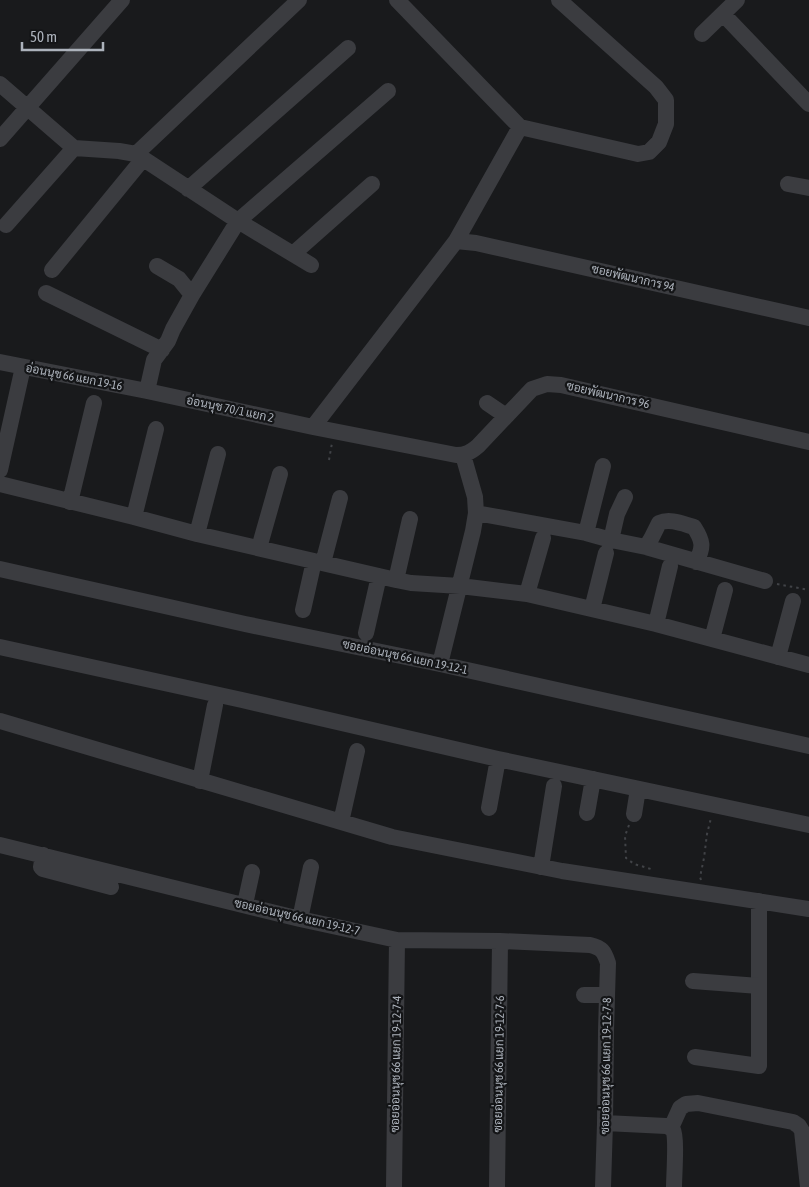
<svg xmlns="http://www.w3.org/2000/svg" width="809" height="1187" viewBox="0 0 809 1187" font-family="'Asap Condensed',Sarabun,sans-serif">
  <style>
    .lines { fill: none; stroke-linecap: round; stroke-linejoin: round }
    .path { stroke: #414347; stroke-width: 2; stroke-dasharray: 2.5 4; stroke-linecap: butt }
    .minor { stroke: #3b3c40; stroke-width: 16 }
    .labels { text-anchor: middle; stroke-width: 4.5; stroke-linejoin: round; paint-order: stroke }
    .street-label { font-size: 12px; fill: #acb2bb; stroke: #141517 }
  </style>
  <rect width="100%" height="100%" fill="#191a1c"/>
  <g class="lines">
    <path class="path" d="M329 460 332 443
      M777 584 809 590
      M629 825 625 836 626 858 634 864 651 869
      M701 880 700 877 704 858 707 834 711 818"/>
    <path class="minor" d="M397 0 520 127
      M723 14 809 104
      M702 34 737 0
      M0 84 74 148 119 151 136 154 238 221 192 295 173 329 168 341 154 360 147 391
      M0 139 122 0
      M136 154 299 0
      M788 184 809 188
      M188 189 348 48
      M6 225 74 148
      M456 241 476 243 809 318
      M293 254 372 184
      M311 265 238 221 388 91
      M157 266 179 279 192 295
      M52 270 143 159
      M46 293 162 350
      M0 362 147 391 313 427 456 455C466 455 471 452 478 446L532 389 547 384 561 385 809 442
      M487 403 506 416
      M313 427 456 241 520 127 638 154 649 152 659 142 666 124V100L656 87 559 0
      M0 470 23 367
      M0 484 134 517 197 534 396 580 411 583 460 586 527 594 656 624 809 665
      M70 502 94 403
      M476 513 586 533 611 540 646 547 765 581
      M134 517 156 429
      M586 533 603 466
      M197 534 218 454
      M611 540 617 514 625 497
      M646 547 651 539 659 523C670 518 683 524 694 527 703 541 704 547 696 562
      M259 548 280 474
      M323 563 340 498
      M0 569 245 624 440 664 809 746
      M396 580 410 519
      M527 594 543 538
      M592 609 606 553
      M303 610 314 561
      M656 624 670 566
      M366 633 379 576
      M712 639 725 590
      M0 647 242 700 498 759 809 825
      M778 657 793 601
      M440 664 473 531 476 513 475 497 463 455
      M0 721 392 837 562 871 809 909
      M200 781 215 705
      M489 808 498 759
      M587 813 593 779
      M634 814 638 789
      M341 822 357 751
      M0 845 300 919 397 940 500 941 590 945C602 948 604 951 608 963L606 1031 605 1123 603 1187
      M43 855 41 867 43 869 111 887
      M541 867 554 786
      M245 904 252 872
      M300 919 311 867
      M693 981 759 986
      M584 995H607
      M695 1057 759 1066V901
      M605 1123 666 1126C669 1127 671 1128 673 1130 677 1137 674 1177 674 1187
      M671 1128 680 1108 686 1104 698 1103 793 1122 799 1126 802 1131 808 1187
      M394 1187 397 940
      M497 1187 500 941"/>
  </g>
  <g class="labels">
    <g class="street-label">
      <text transform="translate(633 278) rotate(13)" y="4">ซอยพัฒนาการ 94</text>
      <text transform="translate(74 377) rotate(11)" y="4">อ่อนนุช 66 แยก 19-16</text>
      <text transform="translate(608 395) rotate(13)" y="4">ซอยพัฒนาการ 96</text>
      <text transform="translate(230 409) rotate(12)" y="4">อ่อนนุช 70/1 แยก 2</text>
      <text transform="translate(405 657) rotate(12)" y="4">ซอยอ่อนนุช 66 แยก 19-12-1</text>
      <text transform="translate(297 917) rotate(13)" y="4">ซอยอ่อนนุช 66 แยก 19-12-7</text>
      <text transform="translate(396 1064) rotate(-89)" y="4">ซอยอ่อนนุช 66 แยก 19-12-7-4</text>
      <text transform="translate(499 1064) rotate(-89)" y="4">ซอยอ่อนนุช 66 แยก 19-12-7-6</text>
      <text transform="translate(606 1066) rotate(-89)" y="4">ซอยอ่อนนุช 66 แยก 19-12-7-8</text>
    </g>
  </g>
  <path d="M22 42v8h81v-8" fill="none" stroke="#acb2bb" stroke-width="2.5"/>
  <text x="30" y="42" font-size="15" fill="#acb2bb" stroke="#141517" stroke-width="4" paint-order="stroke">50 m</text>
</svg>
